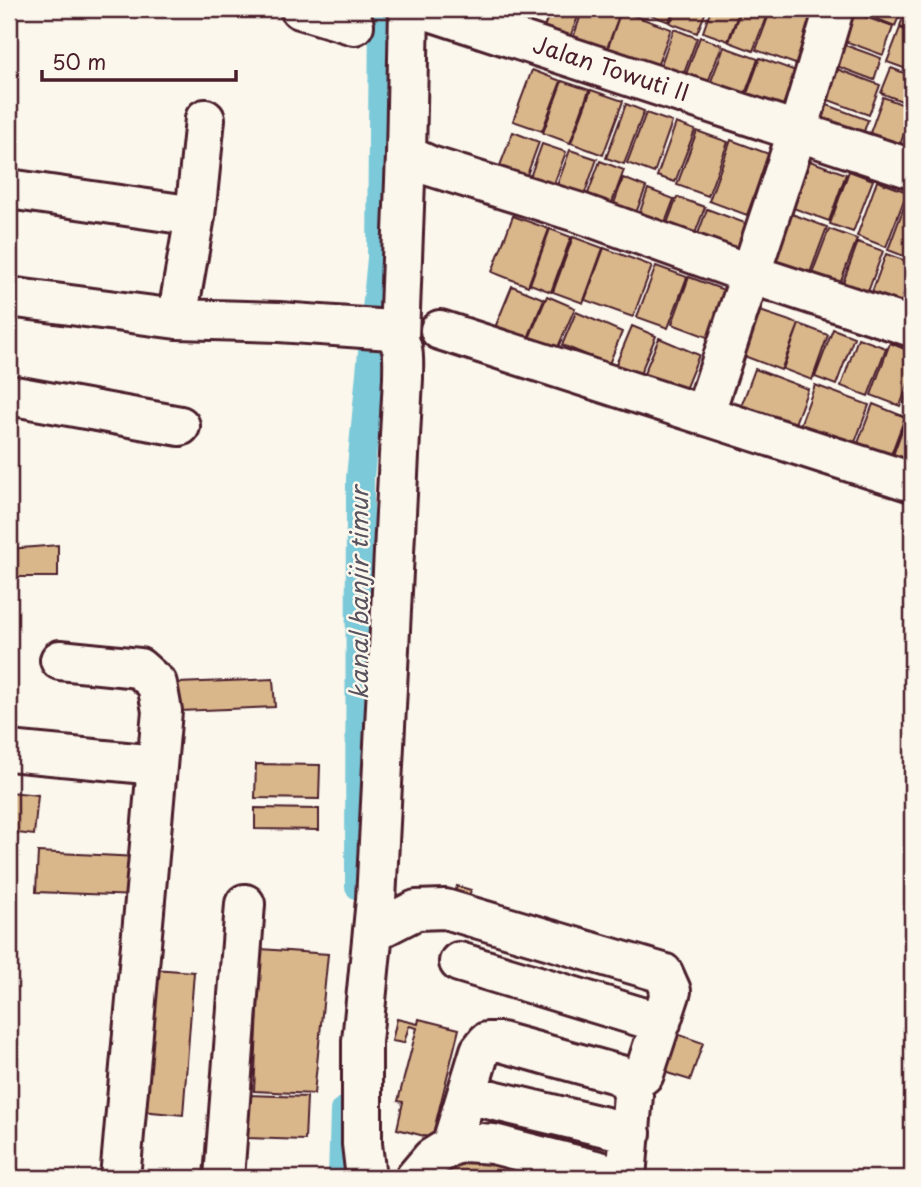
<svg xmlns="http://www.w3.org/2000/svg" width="921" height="1187" viewBox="0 0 921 1187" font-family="'Playpen Sans',sans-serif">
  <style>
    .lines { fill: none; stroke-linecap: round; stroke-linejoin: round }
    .canal { stroke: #7bc9d9; stroke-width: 28 }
    .building { fill: #d9b78b; stroke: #4a1f2b; stroke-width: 2 }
    .minor-casing { stroke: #4a1f2b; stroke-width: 44 }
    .minor { stroke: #fbf7ec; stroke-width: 38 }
    .labels { text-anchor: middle; stroke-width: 5; stroke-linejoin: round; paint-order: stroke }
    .street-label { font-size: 23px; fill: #4a1f2b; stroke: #fbf7ec }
    .water-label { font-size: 24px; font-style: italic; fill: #59525f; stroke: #fbf7ec }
  </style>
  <rect width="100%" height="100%" fill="#fbf7ec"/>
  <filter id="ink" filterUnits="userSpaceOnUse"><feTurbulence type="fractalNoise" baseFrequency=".0143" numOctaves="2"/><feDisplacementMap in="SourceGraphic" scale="14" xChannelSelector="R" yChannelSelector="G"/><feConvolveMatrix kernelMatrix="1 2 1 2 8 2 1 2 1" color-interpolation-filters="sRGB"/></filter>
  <g filter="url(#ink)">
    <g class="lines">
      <path class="canal" d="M359 886 360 478 381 258 383 9
        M342 1178 344 1111"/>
    </g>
    <path class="building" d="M551 9H581L566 47 540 38Z
      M583 9 621 10 603 59 570 47Z
      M648 9H673L669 22 646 13Z
      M676 9H707L697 33 670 23Z
      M711 9H740L728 41 703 32Z
      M741 9H769L753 51 729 42Z
      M771 9H813L821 12 801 66 756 50Z
      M852 9H902L895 26Z
      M906 9H912V31L900 26Z
      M621 11 671 29 653 77 604 59Z
      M852 12 893 27 883 55 842 40Z
      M900 28 912 32V71L887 62Z
      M674 29 697 38 680 84 657 75Z
      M700 37 722 45 704 93 682 85Z
      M842 44 881 58 874 80 834 65Z
      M724 47 758 59 741 105 707 92Z
      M760 58 796 71 778 118 743 105Z
      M834 68 880 85 869 115 823 98Z
      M891 68 912 76V105L881 93Z
      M532 70 561 81 542 131 513 121Z
      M562 81 589 90 570 143 543 133Z
      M591 90 623 101 603 155 571 143Z
      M883 97 912 108 897 155 866 144Z
      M822 103 868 120 859 145 812 128Z
      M626 104 644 111 624 164 606 158Z
      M646 113 672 122 654 173 627 163Z
      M676 123 695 130 675 182 657 176Z
      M697 131 728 142 708 196 677 185Z
      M513 132 539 142 523 186 496 176Z
      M731 140 769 154 747 215 709 201Z
      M542 144 566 152 552 189 529 180Z
      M570 150 597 159 582 201 555 191Z
      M600 161 624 170 610 208 586 199Z
      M810 161 846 174 829 221 793 208Z
      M849 171 873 180 853 232 830 224Z
      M623 178 646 187 632 223 610 215Z
      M877 181 907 192 886 247 857 236Z
      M648 189 674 199 660 236 635 226Z
      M910 191 912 192V259L888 250Z
      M677 197 705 207 690 247 662 237Z
      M707 209 753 226 739 262 694 245Z
      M789 213 827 227 807 281 768 267Z
      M513 216 549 229 528 286 492 272Z
      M550 229 571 237 551 292 530 284Z
      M829 229 857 239 838 289 810 279Z
      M573 237 603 248 583 303 553 292Z
      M858 242 883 251 865 300 840 291Z
      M604 248 652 266 633 317 585 300Z
      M886 254 912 263V272L897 313 868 303Z
      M656 266 687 277 668 328 637 317Z
      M689 277 732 293 715 340 672 324Z
      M912 277V319L898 314Z
      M512 286 544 299 526 343 494 330Z
      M547 296 575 308 555 354 527 343Z
      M760 311 799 324 781 370 744 356Z
      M576 312 622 332 609 364 562 345Z
      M799 324 828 335 812 380 783 369Z
      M632 326 656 336 638 379 614 369Z
      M833 329 854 337 836 385 815 377Z
      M659 338 699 355 684 392 643 376Z
      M858 338 886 348 868 396 841 386Z
      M890 343 912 352V373L900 406 871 395Z
      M755 369 808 389 794 426 741 407Z
      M912 380V406L904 403Z
      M815 385 869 405 852 450 798 431Z
      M873 404 905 417 886 468 853 456Z
      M908 414 912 416V477L888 469Z
      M58 545V577H9V549Z
      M273 679 275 707 180 711 178 683Z
      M256 764 320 765 319 799 255 798Z
      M9 792 38 795 34 835 9 832Z
      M255 808 319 809V830L255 829Z
      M38 852 138 857 137 896 36 892Z
      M457 886 471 890 465 910 451 906Z
      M261 949 328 954 314 1094 254 1091Z
      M153 969 194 972 183 1115 141 1111Z
      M397 1019 418 1024 419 1019 459 1029 432 1138 397 1129 403 1102 398 1101 417 1028 409 1026 404 1043 392 1041Z
      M677 1034 703 1043 690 1080 664 1072Z
      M248 1095 307 1097 305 1140 246 1138Z
      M470 1156 583 1178H432Z"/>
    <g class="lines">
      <g class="minor-casing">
        <path id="minor" d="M300 9 354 25
          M409 9 406 155 430 166 580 213 750 274 912 327
          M424 9 912 169
          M205 119 195 216 177 319 279 322 391 330C406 343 403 360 403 378L376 900 362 1041V1144L366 1178
          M9 189 195 216
          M9 297 177 319
          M440 330 912 482
          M399 336 406 155
          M9 395 180 426
          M704 415 798 130 834 9
          M60 660 139 668 157 684 162 711 120 1178
          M9 751 157 765
          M373 932 416 910 445 909 663 973 671 991 644 1074 630 1085
          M459 962 661 1023
          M467 1094 631 1133
          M451 1146 480 1051 487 1042H501L620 1075 630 1085 633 1095 626 1177
          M224 1178 245 904
          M415 1178 432 1158 451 1146 465 1142 493 1144 627 1178"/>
      </g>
      <use href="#minor" class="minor"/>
    </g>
  </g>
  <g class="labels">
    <g class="street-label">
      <text transform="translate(611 69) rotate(18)" y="8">Jalan Towuti II</text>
    </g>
    <g class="water-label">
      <text transform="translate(360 593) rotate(-90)" y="8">kanal banjir timur</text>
    </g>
  </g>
  <rect width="921" height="1187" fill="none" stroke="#fbf7ec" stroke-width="35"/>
  <rect x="18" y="18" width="886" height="1152" fill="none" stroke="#4a1f2b" stroke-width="2.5" filter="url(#ink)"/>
  <path d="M42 70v10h194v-10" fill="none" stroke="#4a1f2b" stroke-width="3.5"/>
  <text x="52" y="70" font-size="21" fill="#4a1f2b" stroke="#fbf7ec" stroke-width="5" paint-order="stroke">50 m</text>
</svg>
